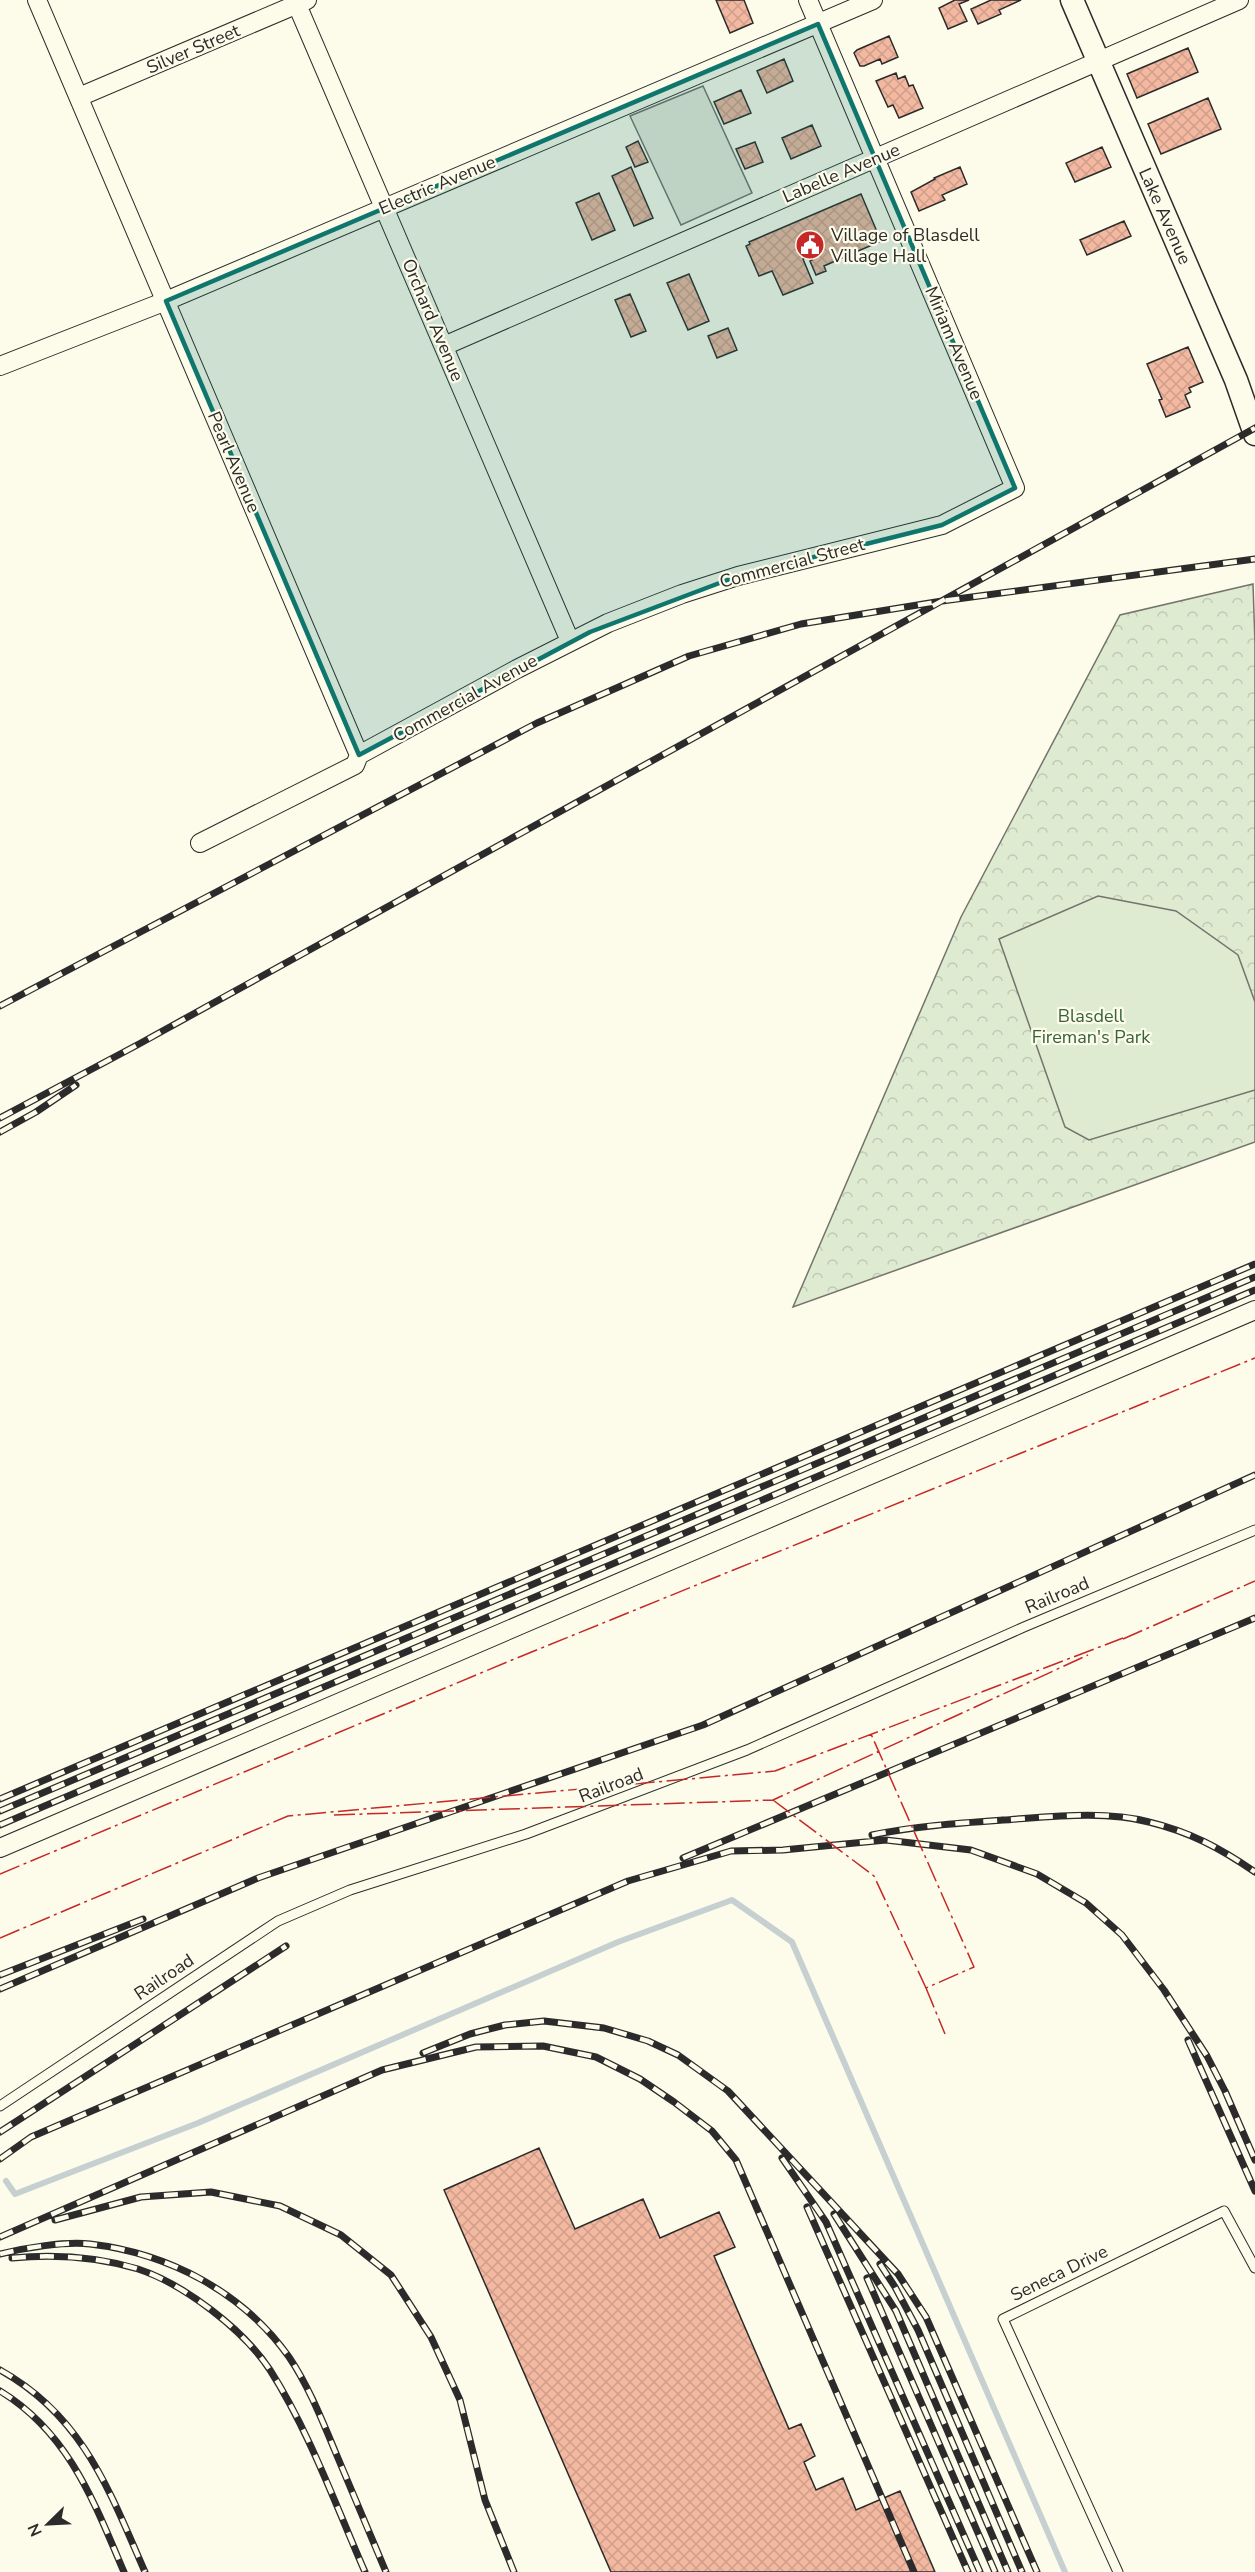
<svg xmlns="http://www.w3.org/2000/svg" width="1255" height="2572" viewBox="0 0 1255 2572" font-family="'Nunito Sans',sans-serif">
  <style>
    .forest { fill: url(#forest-crowns); stroke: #74746e; stroke-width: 1.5 }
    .garden { fill: #deebd1; stroke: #74746e; stroke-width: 1.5 }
    .parking { fill: #eceadb; stroke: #74746e; stroke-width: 1.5 }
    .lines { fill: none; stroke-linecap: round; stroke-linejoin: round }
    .stream { stroke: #c7d0d0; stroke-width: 6 }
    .building { fill: url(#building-cross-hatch); stroke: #2b2b2b; stroke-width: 1.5 }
    .service-casing { stroke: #2b2b2b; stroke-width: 11 }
    .minor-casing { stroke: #2b2b2b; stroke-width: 20 }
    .tertiary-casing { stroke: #2b2b2b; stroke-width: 25 }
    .service { stroke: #fdfbea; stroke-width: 9 }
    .minor { stroke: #fdfbea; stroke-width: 18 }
    .tertiary { stroke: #fdfbea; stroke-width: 22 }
    .rail-casing { stroke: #2b2b2b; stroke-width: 7 }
    .rail { stroke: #fdfbea; stroke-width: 4.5; stroke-dasharray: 14; stroke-linecap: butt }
    .power { stroke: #c62828; stroke-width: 1.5; stroke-dasharray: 21 4.5 3 4.5; stroke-linecap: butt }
    .marked { fill: #0f766e; fill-opacity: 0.2; stroke: #0f766e; stroke-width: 4.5; stroke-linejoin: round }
    .labels { text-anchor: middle; stroke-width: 4.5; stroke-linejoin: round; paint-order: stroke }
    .street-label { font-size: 18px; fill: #2b2b2b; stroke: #fdfbea }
    .poi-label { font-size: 18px; fill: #2b2b2b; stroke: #fdfbea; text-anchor: start }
    .park-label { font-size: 18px; fill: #34623c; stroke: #fdfbea }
  </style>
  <defs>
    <pattern id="forest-crowns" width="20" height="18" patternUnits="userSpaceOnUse" patternTransform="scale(1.5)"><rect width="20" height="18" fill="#deebd1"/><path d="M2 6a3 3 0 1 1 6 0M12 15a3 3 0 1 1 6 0" fill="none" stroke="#bfcab4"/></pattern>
    <pattern id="building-cross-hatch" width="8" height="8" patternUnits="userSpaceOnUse" patternTransform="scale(1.5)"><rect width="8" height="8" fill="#f2b8a0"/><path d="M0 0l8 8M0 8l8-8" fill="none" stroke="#d09e8a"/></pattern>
  </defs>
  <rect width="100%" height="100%" fill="#fdfbea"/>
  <path class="forest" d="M1253 584 1255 644V1142L793 1307 961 917 1120 615Z"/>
  <path class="garden" d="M1098 896 1176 911 1238 955 1255 1002V1090L1089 1140 1065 1127 999 939Z"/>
  <path class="parking" d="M703 86 752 193 681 225 630 116Z"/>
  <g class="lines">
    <path class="stream" d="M6 2181 15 2194 198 2123 618 1942 732 1900 792 1942 1065 2572"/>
  </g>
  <path class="building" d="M716 0H744L753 23 730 33Z
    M955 0H969L959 4 967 21 948 29 939 8Z
    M991 0H1021L999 10 1001 14 978 24 971 9Z
    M889 36 898 57 882 64 880 59 864 66H860L854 53 857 50Z
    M1188 48 1198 72 1137 98 1127 74Z
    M784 59 793 81 767 93 757 71Z
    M896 73 898 79 905 76 909 86 913 85 923 108 899 118 893 105 888 107 876 81Z
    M741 90 751 113 724 124 714 102Z
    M1208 98 1221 129 1161 154 1148 124Z
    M812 125 821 146 791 159 782 138Z
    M638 141 648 162 635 167 626 147Z
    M755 142 763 162 745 169 736 149Z
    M1102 147 1111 167 1075 182 1066 163Z
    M631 167 653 218 634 226 612 176Z
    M960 167 967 184 942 195 945 200 919 211 911 192 935 179 934 178Z
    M599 193 615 230 592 240 576 203Z
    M861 194 881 241 824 266 826 271 816 275 810 261 812 260 810 255 803 259 813 283 783 295 772 271 759 276 746 246 750 244 749 242Z
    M1124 221 1131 236 1087 255 1080 240Z
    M689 274 709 321 688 330 667 283Z
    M630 294 646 331 631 337 615 300Z
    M728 328 737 350 717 358 708 336Z
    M1188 347 1203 382 1189 388 1191 392 1185 395 1190 407 1166 417 1159 400 1162 399 1147 364Z
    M539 2148 575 2229 643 2199 660 2238 719 2212 735 2247 714 2256 789 2429 801 2424 815 2456 804 2462 816 2490 843 2478 856 2510 900 2491 935 2572H611L444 2190Z"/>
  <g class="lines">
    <g class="service-casing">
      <path id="service" d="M0 2106 278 1921 350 1890 526 1834 747 1750 1024 1627 1255 1530
        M1118 2572 1003 2319 1224 2211 1255 2268"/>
    </g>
    <g class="minor-casing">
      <path id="minor" d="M37 0 359 755 355 765 200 843
        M295 0 570 641
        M79 97 307 0
        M444 346 1239 0
        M0 366 166 301 873 0
        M359 755 517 669 608 623 682 594 738 576 942 525 1015 488 808 0
        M0 1848 1255 1310"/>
    </g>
    <g class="tertiary-casing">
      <path id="tertiary" d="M1072 0 1236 380 1255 434"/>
    </g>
    <use href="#service" class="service"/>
    <use href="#minor" class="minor"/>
    <use href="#tertiary" class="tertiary"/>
    <g class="rail-casing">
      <path id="rail" d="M0 1006 537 723 689 656 801 624 942 601 1255 559
        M0 1118 139 1044 1255 428
        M0 1132 36 1112 76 1085
        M0 1799 1255 1264
        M0 1811 1255 1277
        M0 1825 1255 1290
        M872 1835C915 1826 960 1823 1003 1820 1048 1817 1105 1810 1149 1822 1190 1832 1220 1848 1255 1872
        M683 1858 1255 1618
        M0 1975 143 1919
        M0 1989 258 1878 703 1725 1255 1475
        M1188 2040 1255 2191
        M423 2053 470 2034 505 2025 544 2021 604 2028 648 2041 678 2055 728 2091 898 2274 926 2317 1037 2572
        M0 2132 286 1946
        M782 2158 826 2222 980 2572
        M0 2159 31 2137 628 1881 731 1851 783 1850 886 1840 971 1850 1037 1874 1086 1903 1122 1935 1164 1990 1207 2056 1225 2091 1255 2160
        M807 2207 968 2572
        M834 2214 896 2311 1008 2572
        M55 2220 141 2197 211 2192 280 2206 341 2235 391 2275 431 2337 460 2400 485 2500 514 2572
        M0 2237 382 2070 476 2047 543 2046 596 2057 640 2079 674 2102 712 2131 736 2160 914 2572
        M0 2254C24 2248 66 2241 90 2244 168 2253 243 2292 289 2357 308 2385 322 2420 335 2451 352 2491 369 2532 386 2572
        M12 2258C53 2254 98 2257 138 2269 184 2284 244 2330 270 2370 309 2431 336 2506 365 2572
        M880 2264 895 2287 918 2330 1022 2572
        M867 2278 995 2572
        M0 2370C83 2416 109 2490 145 2572
        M0 2391C69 2433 94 2502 124 2572"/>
    </g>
    <use href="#rail" class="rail"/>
    <path class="power" d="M1123 1639 1255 1581
      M773 1800 874 1876 926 1988 974 1967 871 1734
      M334 1815 773 1800 1088 1655
      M0 1874 512 1660 1255 1358
      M0 1938 288 1816 775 1771 1123 1638
      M926 1988 945 2034"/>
  </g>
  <path class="marked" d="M818 24 1015 488 942 525 738 576 590 632 359 755 166 301Z"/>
  <defs>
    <g id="civic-disc" transform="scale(1.5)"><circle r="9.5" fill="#c62828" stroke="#fdfbea"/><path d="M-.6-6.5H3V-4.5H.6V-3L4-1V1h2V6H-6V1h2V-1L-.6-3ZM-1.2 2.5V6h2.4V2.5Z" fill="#fff"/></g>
  </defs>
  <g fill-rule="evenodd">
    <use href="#civic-disc" x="810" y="245"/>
  </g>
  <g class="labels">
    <g class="street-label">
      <text transform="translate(193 49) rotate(-23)" y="6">Silver Street</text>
      <text transform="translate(841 173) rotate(-23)" y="6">Labelle Avenue</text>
      <text transform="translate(437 185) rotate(-23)" y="6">Electric Avenue</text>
      <text transform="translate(1165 216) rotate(66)" y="6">Lake Avenue</text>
      <text transform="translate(433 320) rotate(67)" y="6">Orchard Avenue</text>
      <text transform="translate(954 343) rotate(67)" y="6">Miriam Avenue</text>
      <text transform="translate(234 462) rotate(67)" y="6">Pearl Avenue</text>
      <text transform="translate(792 563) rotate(-15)" y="6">Commercial Street</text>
      <text transform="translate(465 698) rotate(-29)" y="6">Commercial Avenue</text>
      <text transform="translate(1057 1595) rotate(-23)" y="6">Railroad</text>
      <text transform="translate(611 1785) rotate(-21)" y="6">Railroad</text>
      <text transform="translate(164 1977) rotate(-34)" y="6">Railroad</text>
      <text transform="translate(1059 2273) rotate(-26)" y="6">Seneca Drive</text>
    </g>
    <g class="poi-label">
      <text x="831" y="241">Village of Blasdell<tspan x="831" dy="21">Village Hall</tspan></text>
    </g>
    <g class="park-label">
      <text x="1091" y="1022">Blasdell<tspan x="1091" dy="21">Fireman's Park</tspan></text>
    </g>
  </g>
  <g transform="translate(48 2524) rotate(246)" stroke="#fdfbea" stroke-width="4.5" paint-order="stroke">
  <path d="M0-4.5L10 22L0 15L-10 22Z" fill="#2b2b2b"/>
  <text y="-9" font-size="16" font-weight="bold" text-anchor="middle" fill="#2b2b2b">N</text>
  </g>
</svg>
